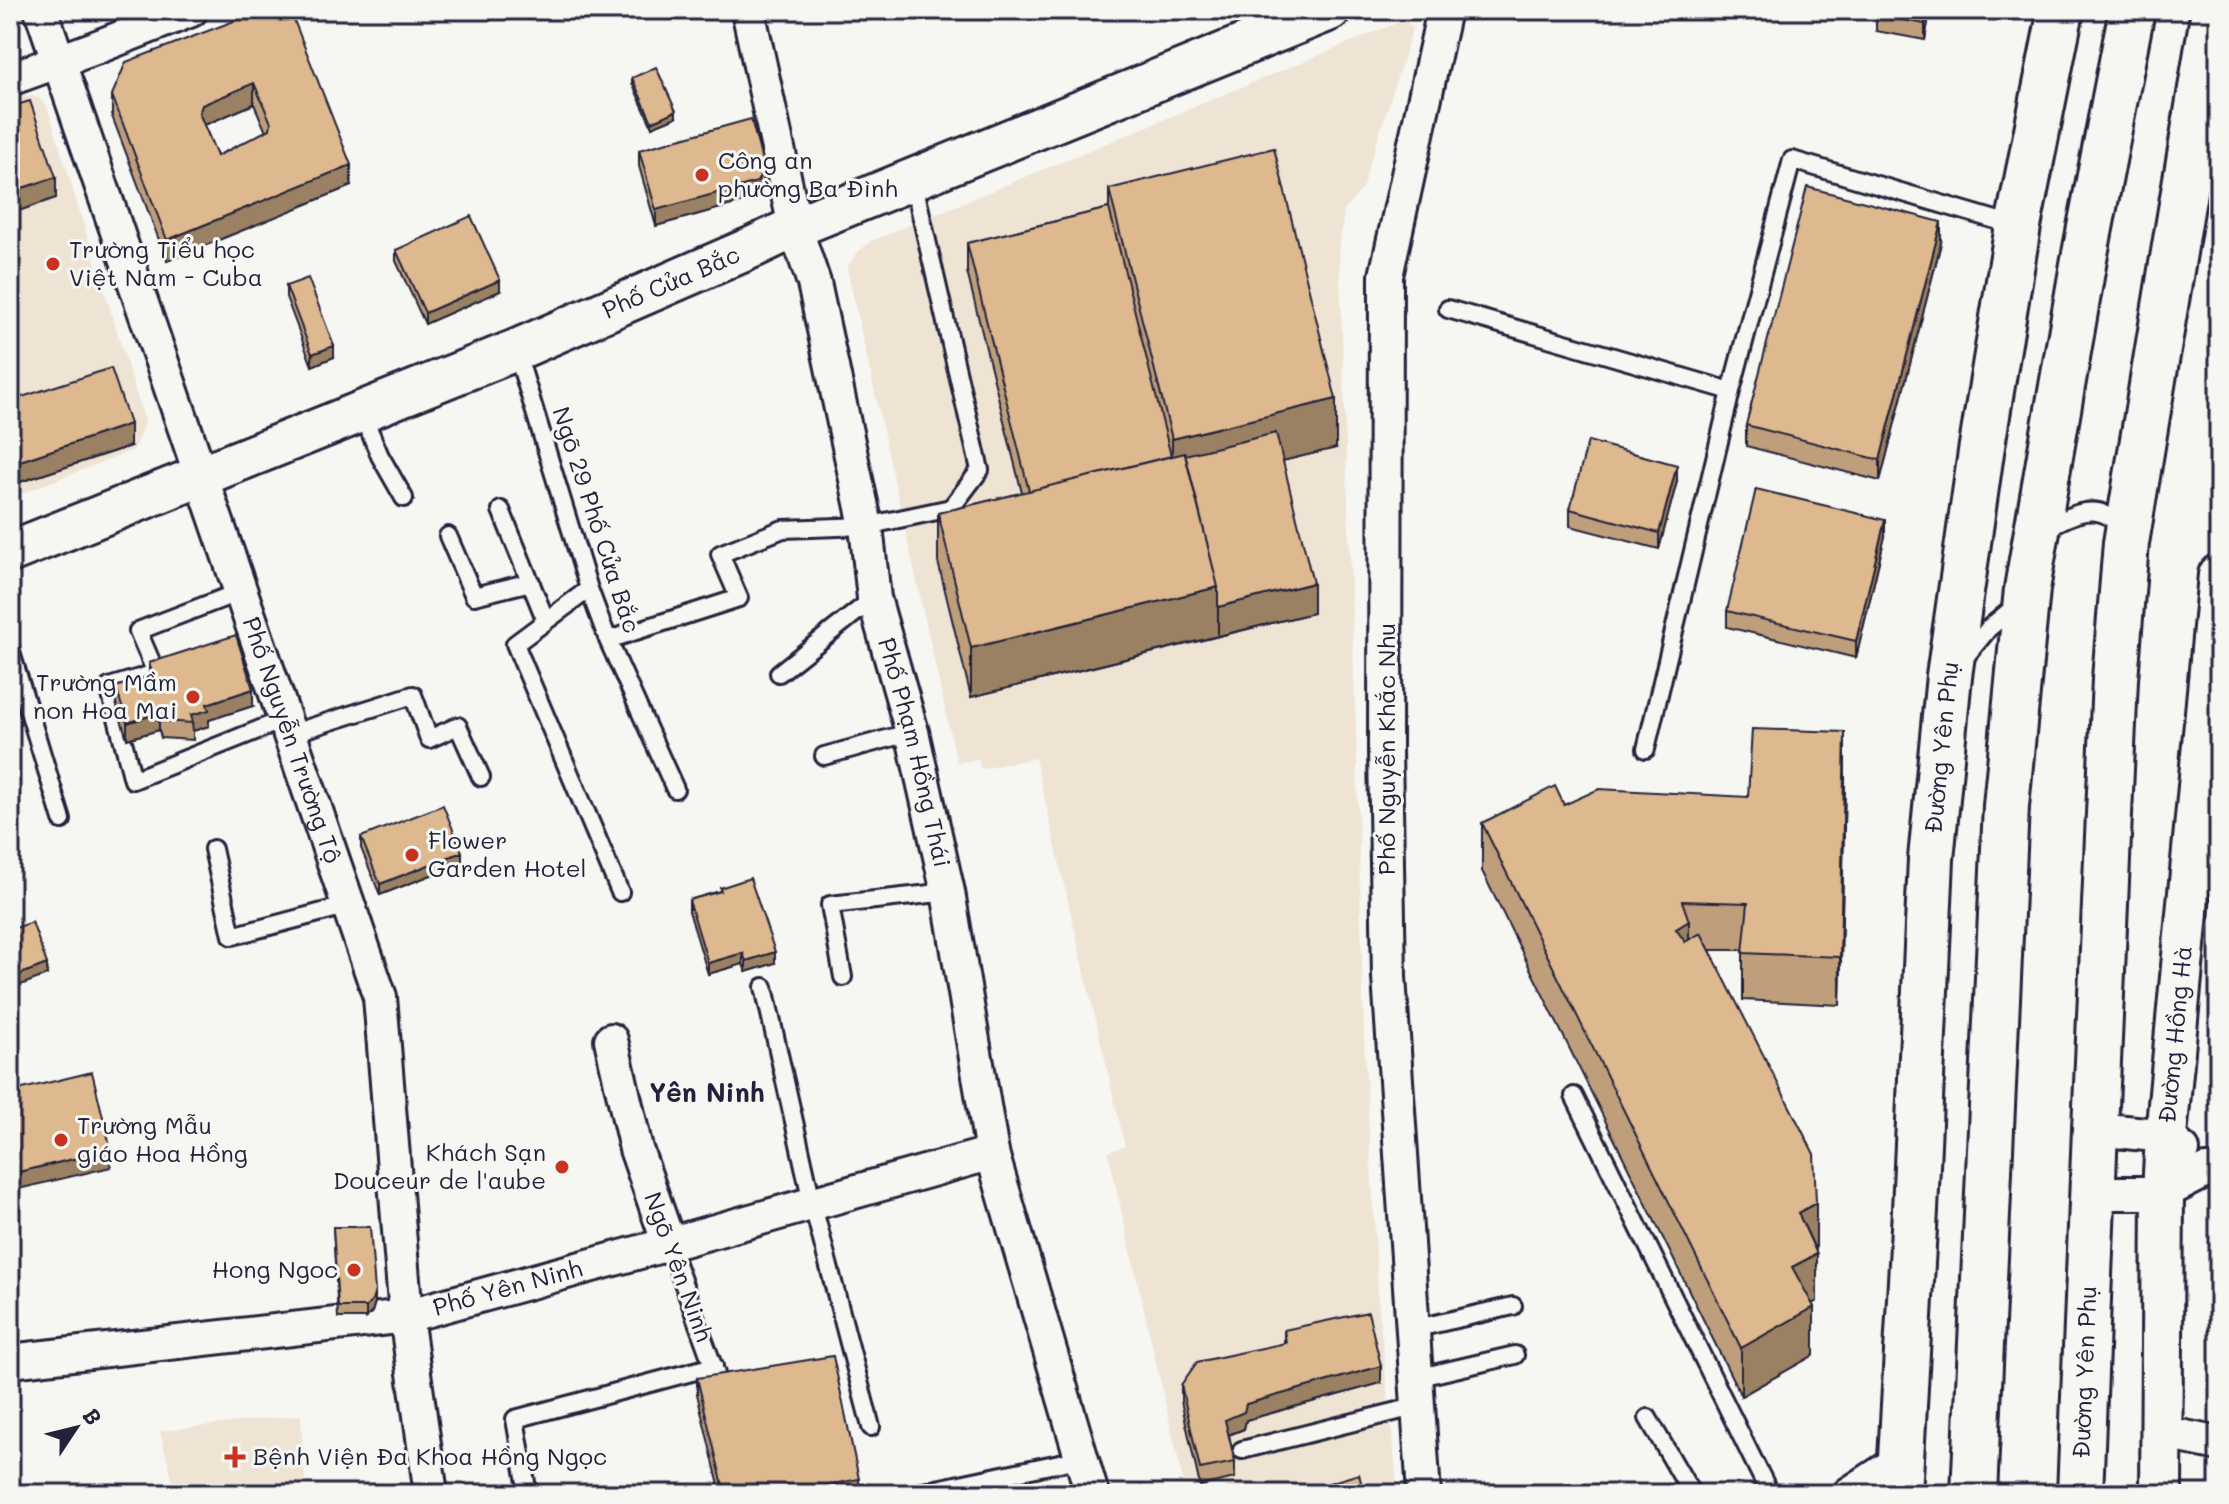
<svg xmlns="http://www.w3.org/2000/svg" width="2229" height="1504" viewBox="0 0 2229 1504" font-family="Mali,sans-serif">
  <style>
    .built { fill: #efe3d4 }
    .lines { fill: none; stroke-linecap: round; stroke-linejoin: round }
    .service-casing { stroke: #22223b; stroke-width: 22 }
    .minor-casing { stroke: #22223b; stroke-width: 38 }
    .tertiary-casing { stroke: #22223b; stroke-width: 46 }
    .primary-casing { stroke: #22223b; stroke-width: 50 }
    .service { stroke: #f6f6f2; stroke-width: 16 }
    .minor { stroke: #f6f6f2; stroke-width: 32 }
    .tertiary { stroke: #f6f6f2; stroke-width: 40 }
    .primary { stroke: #f6f6f2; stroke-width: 44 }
    .wall { fill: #bf9e7b; stroke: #22223b; stroke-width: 2; fill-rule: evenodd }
    .shaded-wall { fill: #9b8164; stroke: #22223b; stroke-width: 2 }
    .building { fill: #deb88f; stroke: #22223b; stroke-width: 2; fill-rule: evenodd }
    .poi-dot { fill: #c8321e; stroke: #f6f6f2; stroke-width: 3 }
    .labels { text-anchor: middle; stroke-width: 6; stroke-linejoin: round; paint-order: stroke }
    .poi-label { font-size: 24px; fill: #22223b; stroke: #f6f6f2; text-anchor: start }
    .street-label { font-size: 24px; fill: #22223b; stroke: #f6f6f2 }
    .neighbourhood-label { font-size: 26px; font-weight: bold; fill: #22223b; stroke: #f6f6f2 }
  </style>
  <rect width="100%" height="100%" fill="#f6f6f2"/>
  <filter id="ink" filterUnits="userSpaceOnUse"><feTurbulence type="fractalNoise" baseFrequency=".0125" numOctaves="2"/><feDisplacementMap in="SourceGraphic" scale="16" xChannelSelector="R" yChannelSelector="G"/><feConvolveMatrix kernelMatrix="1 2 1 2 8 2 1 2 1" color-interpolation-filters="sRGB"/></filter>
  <g filter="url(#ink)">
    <path class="built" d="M1404 20 1413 27 1362 188 1344 211 1339 249 1356 730 1364 1038 1379 1310 1398 1494H1229L1224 1483 1201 1489 1197 1482 1184 1485 1108 1152 1125 1146 1035 758 981 769 978 759 957 763 847 268 857 253 871 241Z
      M23 95 37 97 47 106 145 422 133 450 10 498V101Z
      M301 1415 305 1484 275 1483V1494H176L160 1431Z"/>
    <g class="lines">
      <g class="service-casing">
        <path id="service" d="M1448 309 1731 391
          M516 350 589 589 608 640 675 789
          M362 413 380 456 404 498
          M501 510 546 621
          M2044 530C2069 515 2102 497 2121 530
          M448 536 474 596 531 582
          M589 589 515 644 620 892
          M242 591 138 631 156 673 109 687 133 780 285 719
          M608 640 739 598 720 554 783 529 866 526 951 508 980 470 913 180
          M10 649 62 820
          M1961 662 1989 628 2018 604
          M779 673 874 598
          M290 734 413 695 429 739 458 726 481 777
          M1646 749 1731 391 1792 160 2016 226
          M824 756 912 732
          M213 849 232 936 349 905
          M843 977 830 905 948 892
          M764 987 812 1202 871 1427
          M1574 1096 1770 1494
          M669 1244 716 1374
          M1413 1329 1513 1306
          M1416 1378 1515 1355
          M1648 1418 1692 1494
          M1242 1450 1418 1406
          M528 1494 515 1419 714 1366
          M913 1494 1083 1458"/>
      </g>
      <g class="minor-casing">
        <g id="minor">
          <path id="s1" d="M41 10 380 997 406 1316 431 1494"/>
          <path id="s2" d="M748 10 795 227 814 283 866 526 874 598 912 732 948 892 992 1153 1092 1494"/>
          <path d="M10 79 95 48 191 10"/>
          <path d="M611 1040 636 1149 669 1244"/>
          <path d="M2095 1129 2166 1136 2183 1150"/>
          <path d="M2094 1193H2163L2206 1171 2219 1172"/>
          <path id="s3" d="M10 1361 406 1316 669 1244 992 1153"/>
          <path d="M2161 1432 2219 1444"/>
          <path d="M1424 1494 1389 977 1385 750 1386 276 1444 10"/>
          <path d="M1849 1494 1901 1460"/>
        </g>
      </g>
      <g class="tertiary-casing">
        <g id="tertiary">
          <path id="s4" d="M10 552 516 350 753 247 795 227 1330 10"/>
          <path id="s5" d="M2161 1494 2163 1193 2166 1136 2219 575"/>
        </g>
      </g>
      <g class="primary-casing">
        <g id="primary">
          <path id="s6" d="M1899 1494 1915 1210 1931 859 1949 676 1981 452 2018 226 2061 10"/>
          <path d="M1974 1494 2006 806 2027 589 2084 259 2132 10"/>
          <path id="s7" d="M2080 1494 2095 1129 2115 679 2126 543 2214 10"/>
        </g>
      </g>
      <use href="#service" class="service"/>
      <use href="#minor" class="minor"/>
      <use href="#tertiary" class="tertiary"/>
      <use href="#primary" class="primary"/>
    </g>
    <path class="wall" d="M263 10 351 186 167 261 112 116V95ZM254 104 266 132 217 156 204 125Z
      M1876 10H1930L1925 40 1876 31Z
      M632 78 676 117 652 127 632 83Z
      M639 150 764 184 757 198 656 226 639 166Z
      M1109 189 1336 448 1282 461 1313 613 971 697 938 562V513L1022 493 967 272V243L1109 208Z
      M1941 243 1880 481 1746 446V425Z
      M396 250 500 291 425 324 396 261Z
      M286 286 334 357 312 366 286 297Z
      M10 372 19 398 130 446 17 483 13 470 10 468Z
      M1677 481 1659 549 1570 526V509Z
      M1885 536 1856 658 1727 627V611Z
      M149 663 253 706 209 720V726L193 731V740L161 738 159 730 127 739 116 703V687L149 676Z
      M1845 780 1840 1005 1743 1000V950H1710L1816 1251 1817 1301 1812 1304 1814 1355 1741 1396 1482 871V823L1564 805 1748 797Z
      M361 837 462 863 380 895 361 848Z
      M720 888 775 963 746 972 743 964 708 974 689 911V900L720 891Z
      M333 1227 375 1302 372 1312 366 1318H338Z
      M1284 1330 1381 1383 1246 1420 1244 1429 1229 1435 1235 1462V1478L1200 1486 1181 1401V1385L1284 1343Z
      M697 1378 859 1479V1494H721L697 1394Z"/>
    <path class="shaded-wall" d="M1927 10H1930L1925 40V24Z
      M254 83V104L202 126 199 113 202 105Z
      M676 111V117L652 127V122Z
      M351 165V186L167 261V240Z
      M764 168V184L757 198 656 226V210Z
      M56 177V198L10 214V192Z
      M1941 222V243L1880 481V460Z
      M500 280V291L425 324V313Z
      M334 346V357L312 366V354Z
      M1336 399V448L1188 484 1172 475V439Z
      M130 424V446L17 483V462Z
      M1677 465V481L1659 549V533Z
      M1885 520V536L1856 658V641Z
      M1313 583V613L1218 636V607Z
      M1218 587V636L971 697V648Z
      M253 689V706L209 720V726L193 731 191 715 207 704Z
      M159 713V730L127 739V723Z
      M1845 732V780L1840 1005V957Z
      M462 852V863L380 895V884Z
      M1689 921V969L1676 929Z
      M775 952V963L746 972V961Z
      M743 953V964L708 974V963Z
      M47 964V975L10 989V978Z
      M111 1150V1167L10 1191V1174Z
      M1816 1203V1251L1798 1213Z
      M1817 1254V1301L1792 1315V1267Z
      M375 1291V1302L372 1312 366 1318V1307Z
      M1814 1307V1355L1741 1396V1348Z
      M1381 1366V1383L1246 1420 1244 1429 1225 1436V1420L1246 1404Z"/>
    <path class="building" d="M263 10H290L351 165 167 240 112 95 126 62ZM254 83 271 123 270 129 217 156 199 113 202 105Z
      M1876 10H1927L1925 24 1876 15Z
      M656 67 676 111 652 122 632 78Z
      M30 101 56 177 10 192V107Z
      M751 119 764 168 757 182 656 210 639 150Z
      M1274 148 1336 399 1172 439 1109 189Z
      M1807 187 1941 222 1880 460 1746 425Z
      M1109 208 1171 456 1029 491 967 243Z
      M471 216 500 280 425 313 396 250Z
      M308 278 334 346 312 354 286 286Z
      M111 368 130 424 17 462 13 448 10 447V372L19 398Z
      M1276 433 1313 583 1218 607V587L1185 455Z
      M1588 441 1677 465 1659 533 1570 509Z
      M1185 453 1218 587 971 648 938 513Z
      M1756 489 1885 520 1856 641 1727 611Z
      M236 635 253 689 207 704 209 710 191 715 193 723 161 721 159 713 127 723 116 687 153 675 149 663Z
      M1752 729 1845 732 1840 957 1743 953 1748 903 1682 901 1689 921 1676 929 1685 942 1701 933 1814 1154 1816 1203 1798 1213 1817 1254 1792 1267 1814 1307 1741 1348 1482 823 1555 786 1564 805 1599 789 1748 797Z
      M443 805 462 852 380 884 361 837Z
      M750 878 775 952 746 961 743 953 708 963 689 900 721 891 720 888Z
      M32 922 47 964 10 978V930Z
      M92 1072 111 1150 10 1174V1092Z
      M333 1227H370L375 1291 372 1301 366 1307H338Z
      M1368 1312 1381 1366 1246 1404 1244 1412 1225 1420 1235 1462 1200 1469 1181 1385 1197 1362 1286 1343 1284 1330Z
      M833 1356 859 1479 783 1494H725L697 1378Z
      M1359 1474 1364 1494H1307L1306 1490Z"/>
  </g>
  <g class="poi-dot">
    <circle cx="702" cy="175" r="8"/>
    <circle cx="53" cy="264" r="8"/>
    <circle cx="193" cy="697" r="8"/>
    <circle cx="412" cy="855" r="8"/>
    <circle cx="61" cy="1140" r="8"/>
    <circle cx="562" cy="1167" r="8"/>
    <circle cx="354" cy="1270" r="8"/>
    <path d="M231 1445h8v8h8v8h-8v8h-8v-8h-8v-8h8z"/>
  </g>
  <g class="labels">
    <g class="poi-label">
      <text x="718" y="169">Công an<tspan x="718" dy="28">phường Ba Đình</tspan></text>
      <text x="69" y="258">Trường Tiểu học<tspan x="69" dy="28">Việt Nam - Cuba</tspan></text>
      <text x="177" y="691" text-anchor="end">Trường Mầm<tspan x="177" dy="28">non Hoa Mai</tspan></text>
      <text x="428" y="849">Flower<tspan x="428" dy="28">Garden Hotel</tspan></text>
      <text x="77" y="1134">Trường Mẫu<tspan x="77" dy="28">giáo Hoa Hồng</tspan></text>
      <text x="546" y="1161" text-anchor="end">Khách Sạn<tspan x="546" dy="28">Douceur de l'aube</tspan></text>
      <text x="338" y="1278" text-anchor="end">Hong Ngoc</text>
      <text x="253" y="1465">Bệnh Viện Đa Khoa Hồng Ngọc</text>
    </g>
    <g class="street-label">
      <text dy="8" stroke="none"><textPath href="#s4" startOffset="714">Phố Cửa Bắc</textPath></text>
      <text transform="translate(596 520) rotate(72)" y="8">Ngõ 29 Phố Cửa Bắc</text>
      <text dy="8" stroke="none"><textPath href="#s1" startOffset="772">Phố Nguyễn Trường Tộ</textPath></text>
      <text dy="8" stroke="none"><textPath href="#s6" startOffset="748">Đường Yên Phụ</textPath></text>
      <text transform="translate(1387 749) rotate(-90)" y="8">Phố Nguyễn Khắc Nhu</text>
      <text dy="8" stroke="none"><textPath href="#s2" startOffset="762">Phố Phạm Hồng Thái</textPath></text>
      <text dy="8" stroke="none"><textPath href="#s5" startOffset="460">Đường Hồng Hà</textPath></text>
      <text transform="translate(678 1267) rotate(70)" y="8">Ngõ Yên Ninh</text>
      <text dy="8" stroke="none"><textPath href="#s3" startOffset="504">Phố Yên Ninh</textPath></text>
      <text dy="8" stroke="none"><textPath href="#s7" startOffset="122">Đường Yên Phụ</textPath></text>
    </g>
    <g class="neighbourhood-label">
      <text x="707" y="1102">Yên Ninh</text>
    </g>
  </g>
  <rect width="2229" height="1504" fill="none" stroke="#f6f6f2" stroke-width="40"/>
  <rect x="20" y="20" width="2189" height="1464" fill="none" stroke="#22223b" stroke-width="3" filter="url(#ink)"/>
  <g transform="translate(76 1428) rotate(55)" stroke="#f6f6f2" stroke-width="6" paint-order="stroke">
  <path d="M0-6L14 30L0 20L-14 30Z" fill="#22223b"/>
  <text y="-12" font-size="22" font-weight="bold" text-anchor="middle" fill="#22223b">B</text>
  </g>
</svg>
